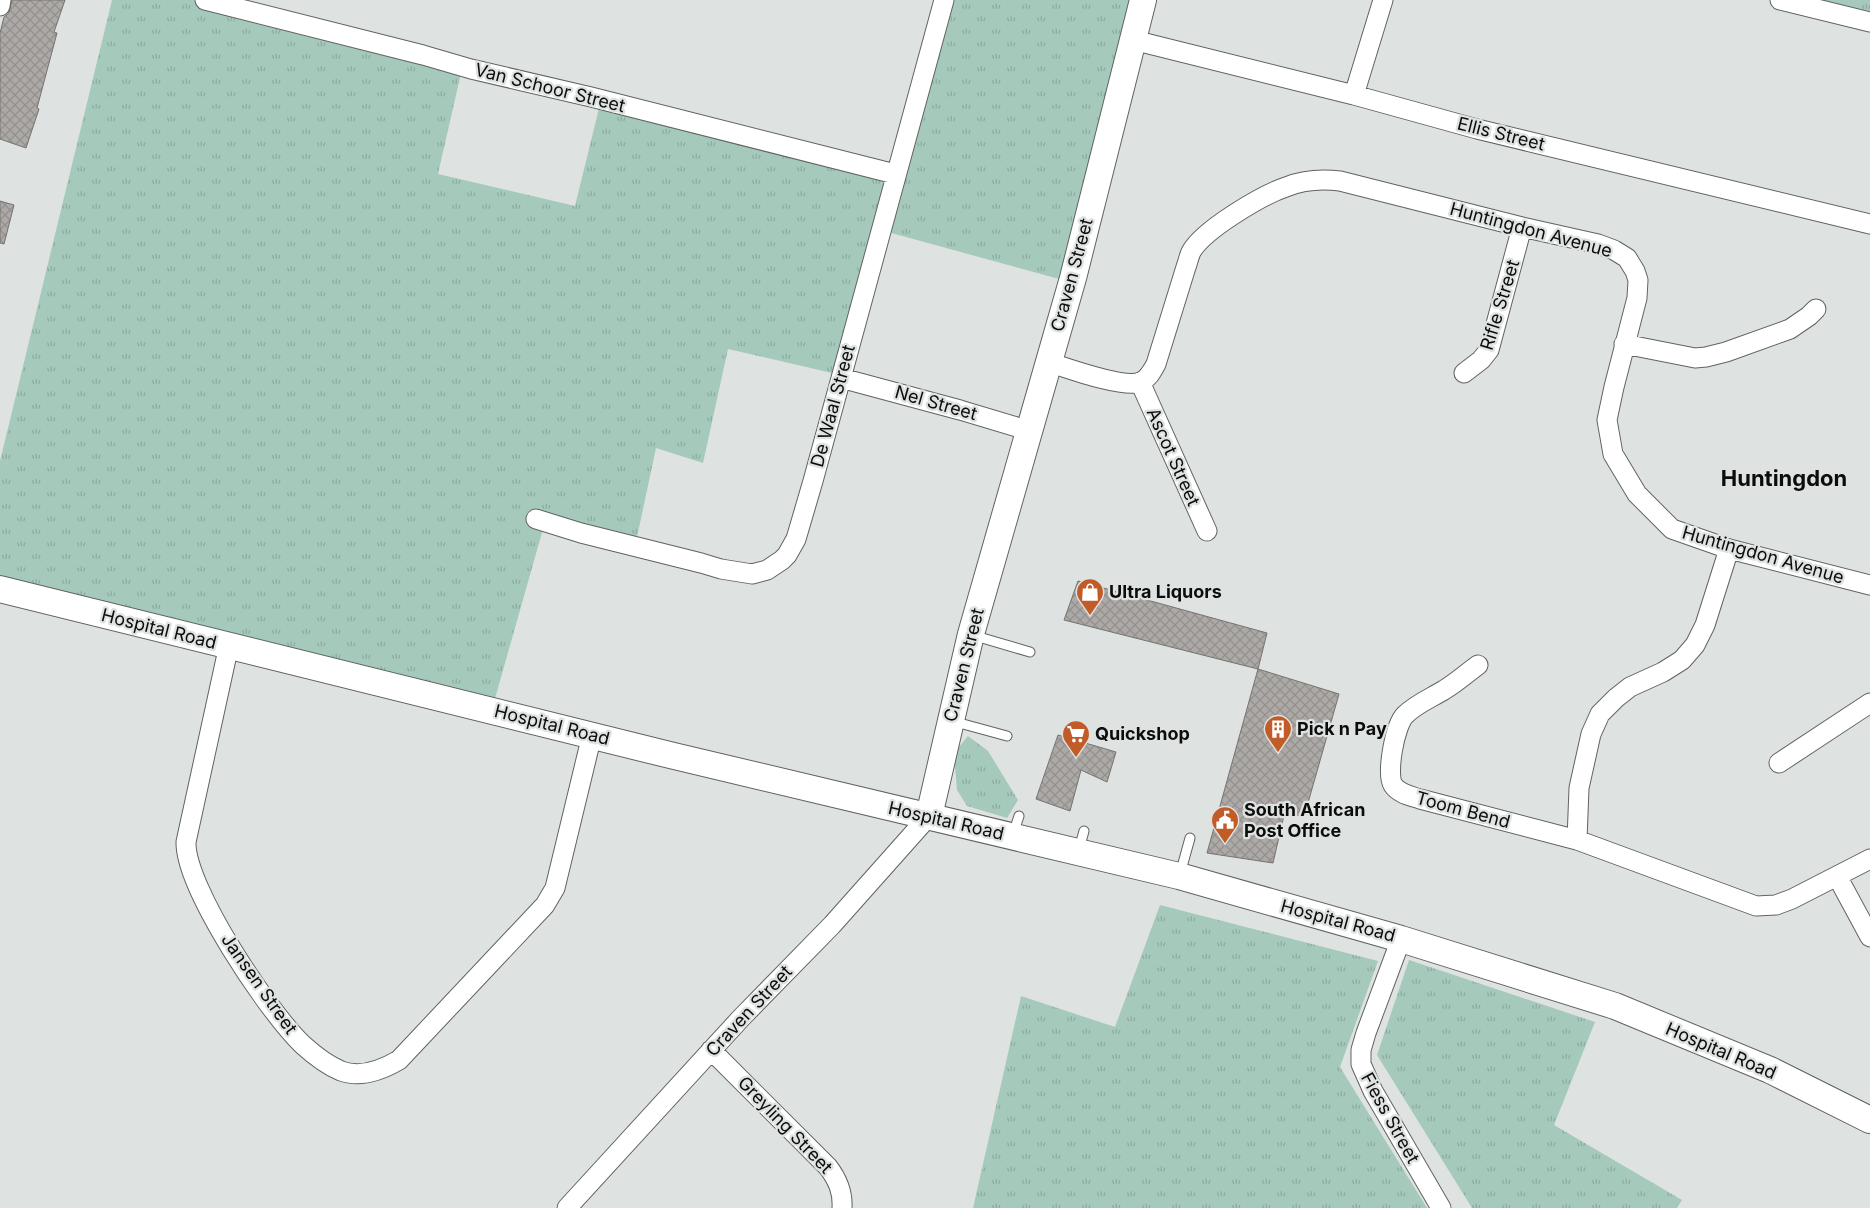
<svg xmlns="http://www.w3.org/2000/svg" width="1870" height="1208" viewBox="0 0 1870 1208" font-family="Inter,sans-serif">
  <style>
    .grass { fill: url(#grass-tufts) }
    .building { fill: url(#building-cross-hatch); stroke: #757371 }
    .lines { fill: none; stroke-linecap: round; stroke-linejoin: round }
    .lane-casing { stroke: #606362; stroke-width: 11 }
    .street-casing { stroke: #606362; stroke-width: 21 }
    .secondary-casing { stroke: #606362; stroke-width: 28 }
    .lane { stroke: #fff; stroke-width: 9 }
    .street { stroke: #fff; stroke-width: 19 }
    .secondary { stroke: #fff; stroke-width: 26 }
    .labels { text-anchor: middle; stroke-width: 4.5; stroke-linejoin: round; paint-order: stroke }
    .street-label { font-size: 18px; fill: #0b0c0b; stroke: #dee2e0 }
    .poi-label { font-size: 18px; font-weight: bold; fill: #0b0c0b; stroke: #dee2e0; text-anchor: start }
    .district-label { font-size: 22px; font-weight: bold; fill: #0b0c0b; stroke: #dee2e0 }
  </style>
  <defs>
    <pattern id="grass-tufts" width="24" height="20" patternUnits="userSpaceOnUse" patternTransform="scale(1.25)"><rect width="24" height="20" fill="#a5cabc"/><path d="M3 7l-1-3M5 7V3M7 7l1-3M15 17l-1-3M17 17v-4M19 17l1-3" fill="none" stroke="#8daca0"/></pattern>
    <pattern id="building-cross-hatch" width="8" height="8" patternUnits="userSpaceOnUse" patternTransform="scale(1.25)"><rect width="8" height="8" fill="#aca9a7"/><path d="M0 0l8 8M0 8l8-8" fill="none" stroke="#93908e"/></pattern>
  </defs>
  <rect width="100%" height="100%" fill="#dee2e0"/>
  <path class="grass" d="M112 0H228L464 60 438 174 575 206 602 96 900 172 947 0H1150L1074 283 884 231 845 376 728 349 703 463 656 448 636 542 545 522 492 709 0 589V461Z
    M1804 0H1870V16Z
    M968 736 988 751 1018 800 1007 818 967 806 957 790 954 753Z
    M1160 905 1378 961 1340 1067 1427 1208H973L1021 996 1115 1027Z
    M1409 960 1595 1022 1554 1125 1682 1200 1677 1208H1472L1377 1055Z"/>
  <path class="building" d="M12 0H65L54 32 57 33 37 108 39 109 26 148 0 139V33L4 17 9 13Z
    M0 201 14 205 4 244 0 243Z
    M1078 581 1267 633 1258 669 1064 620Z
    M1258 669 1339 694 1304 817 1285 811 1273 863 1207 853Z
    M1058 735 1116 752 1107 782 1081 770 1070 811 1036 799Z"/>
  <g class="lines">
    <g class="lane-casing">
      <path id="lane" d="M972 635 1030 652
        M952 721 1007 736
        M1013 834 1019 816
        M1079 849 1084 831
        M1180 874 1190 838"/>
    </g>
    <g class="street-casing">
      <path id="street" d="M205 0 423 55 471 69 591 97 895 174
        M1780 0 1870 22
        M0 6 1 0
        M1133 40 1354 95 1477 129 1870 224
        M1354 95 1383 0
        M1624 344 1695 358 1706 357 1726 352 1790 329 1809 316 1816 309
        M1048 362C1067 368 1124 389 1141 382 1149 378 1152 371 1156 364L1186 267C1188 262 1189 256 1191 252 1203 230 1262 195 1286 187 1303 180 1322 179 1340 181L1522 227 1598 244 1614 250 1627 258 1635 271 1638 280 1637 298 1614 387 1607 420 1613 454 1637 494 1672 529 1729 549 1870 585
        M1464 373 1481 360 1489 350 1522 227
        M841 378 960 410 1030 431
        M1140 382 1207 531
        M536 519 581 533 701 563 721 569 752 574 767 570 782 560 787 555 796 539 813 481 944 0
        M229 645 186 842C185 888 269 1013 303 1045 314 1055 327 1065 341 1071 360 1078 382 1070 399 1060L545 905 555 888 592 735
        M1478 665C1467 673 1456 683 1444 690 1431 698 1416 704 1405 715 1395 725 1386 773 1393 785 1399 794 1411 796 1420 799L1577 840 1756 906 1776 905 1792 899 1870 859
        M1779 763 1870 703
        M1577 840 1579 788 1591 734 1600 714 1616 698 1630 687 1663 672 1682 660 1695 645 1705 625 1729 549
        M1837 876 1870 937
        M1401 939 1366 1033 1361 1050V1064L1373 1091 1441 1208
        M711 1050 828 1167C838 1180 843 1192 842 1208
        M567 1208 741 1018 832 925 929 816"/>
    </g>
    <g class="secondary-casing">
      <path id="secondary" d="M0 589 674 756 1179 876 1401 939 1615 1006 1770 1070 1870 1120
        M929 816 971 634 1073 278 1143 0"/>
    </g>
    <use href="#lane" class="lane"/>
    <use href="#street" class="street"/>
    <use href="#secondary" class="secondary"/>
  </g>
  <defs>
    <g id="shop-pin" transform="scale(1.4375)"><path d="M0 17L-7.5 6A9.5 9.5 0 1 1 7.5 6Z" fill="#c15c29" stroke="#dee2e0"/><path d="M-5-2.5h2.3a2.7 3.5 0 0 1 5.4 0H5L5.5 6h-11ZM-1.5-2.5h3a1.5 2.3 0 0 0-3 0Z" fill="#fff"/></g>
    <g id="building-pin" transform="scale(1.4375)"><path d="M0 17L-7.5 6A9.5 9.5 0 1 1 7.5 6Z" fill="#c15c29" stroke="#dee2e0"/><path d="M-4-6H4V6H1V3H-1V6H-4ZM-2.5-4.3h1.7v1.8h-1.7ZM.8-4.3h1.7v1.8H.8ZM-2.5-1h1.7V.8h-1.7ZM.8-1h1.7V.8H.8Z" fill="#fff"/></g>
    <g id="supermarket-pin" transform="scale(1.4375)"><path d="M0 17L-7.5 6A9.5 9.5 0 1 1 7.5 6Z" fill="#c15c29" stroke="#dee2e0"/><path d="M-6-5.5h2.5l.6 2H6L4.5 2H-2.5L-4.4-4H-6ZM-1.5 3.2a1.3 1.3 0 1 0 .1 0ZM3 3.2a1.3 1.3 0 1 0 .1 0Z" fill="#fff"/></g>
    <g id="civic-pin" transform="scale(1.4375)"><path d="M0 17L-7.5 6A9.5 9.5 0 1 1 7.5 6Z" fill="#c15c29" stroke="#dee2e0"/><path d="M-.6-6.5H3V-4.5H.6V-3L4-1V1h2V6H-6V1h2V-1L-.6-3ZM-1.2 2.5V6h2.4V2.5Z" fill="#fff"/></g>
  </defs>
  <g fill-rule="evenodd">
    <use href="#shop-pin" x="1090" y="592"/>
    <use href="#building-pin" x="1278" y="729"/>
    <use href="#supermarket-pin" x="1076" y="734"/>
    <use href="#civic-pin" x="1225" y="820"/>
  </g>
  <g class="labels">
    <g class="street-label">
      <text transform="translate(550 88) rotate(14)" y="6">Van Schoor Street</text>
      <text transform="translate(1501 134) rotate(14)" y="6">Ellis Street</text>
      <text transform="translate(1531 230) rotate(15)" y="6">Huntingdon Avenue</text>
      <text transform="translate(1072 275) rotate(-75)" y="6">Craven Street</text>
      <text transform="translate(1500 305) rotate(-73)" y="6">Rifle Street</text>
      <text transform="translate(936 403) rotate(16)" y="6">Nel Street</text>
      <text transform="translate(833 406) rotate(-75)" y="6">De Waal Street</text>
      <text transform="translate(1173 457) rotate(66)" y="6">Ascot Street</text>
      <text transform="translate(1763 555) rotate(16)" y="6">Huntingdon Avenue</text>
      <text transform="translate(159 629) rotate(14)" y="6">Hospital Road</text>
      <text transform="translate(964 665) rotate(-76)" y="6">Craven Street</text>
      <text transform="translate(552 725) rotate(14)" y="6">Hospital Road</text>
      <text transform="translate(1463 810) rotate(15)" y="6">Toom Bend</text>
      <text transform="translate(946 821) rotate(13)" y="6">Hospital Road</text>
      <text transform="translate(1338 921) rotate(15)" y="6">Hospital Road</text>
      <text transform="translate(259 984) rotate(55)" y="6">Jansen Street</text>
      <text transform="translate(749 1011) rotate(-47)" y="6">Craven Street</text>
      <text transform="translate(1721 1051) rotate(23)" y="6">Hospital Road</text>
      <text transform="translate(1390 1118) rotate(61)" y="6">Fiess Street</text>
      <text transform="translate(785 1125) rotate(46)" y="6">Greyling Street</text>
    </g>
    <g class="poi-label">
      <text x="1109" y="598">Ultra Liquors</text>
      <text x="1297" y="735">Pick n Pay</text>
      <text x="1095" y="740">Quickshop</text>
      <text x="1244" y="816">South African<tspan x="1244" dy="21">Post Office</tspan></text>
    </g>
    <g class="district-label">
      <text x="1784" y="486">Huntingdon</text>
    </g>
  </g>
</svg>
